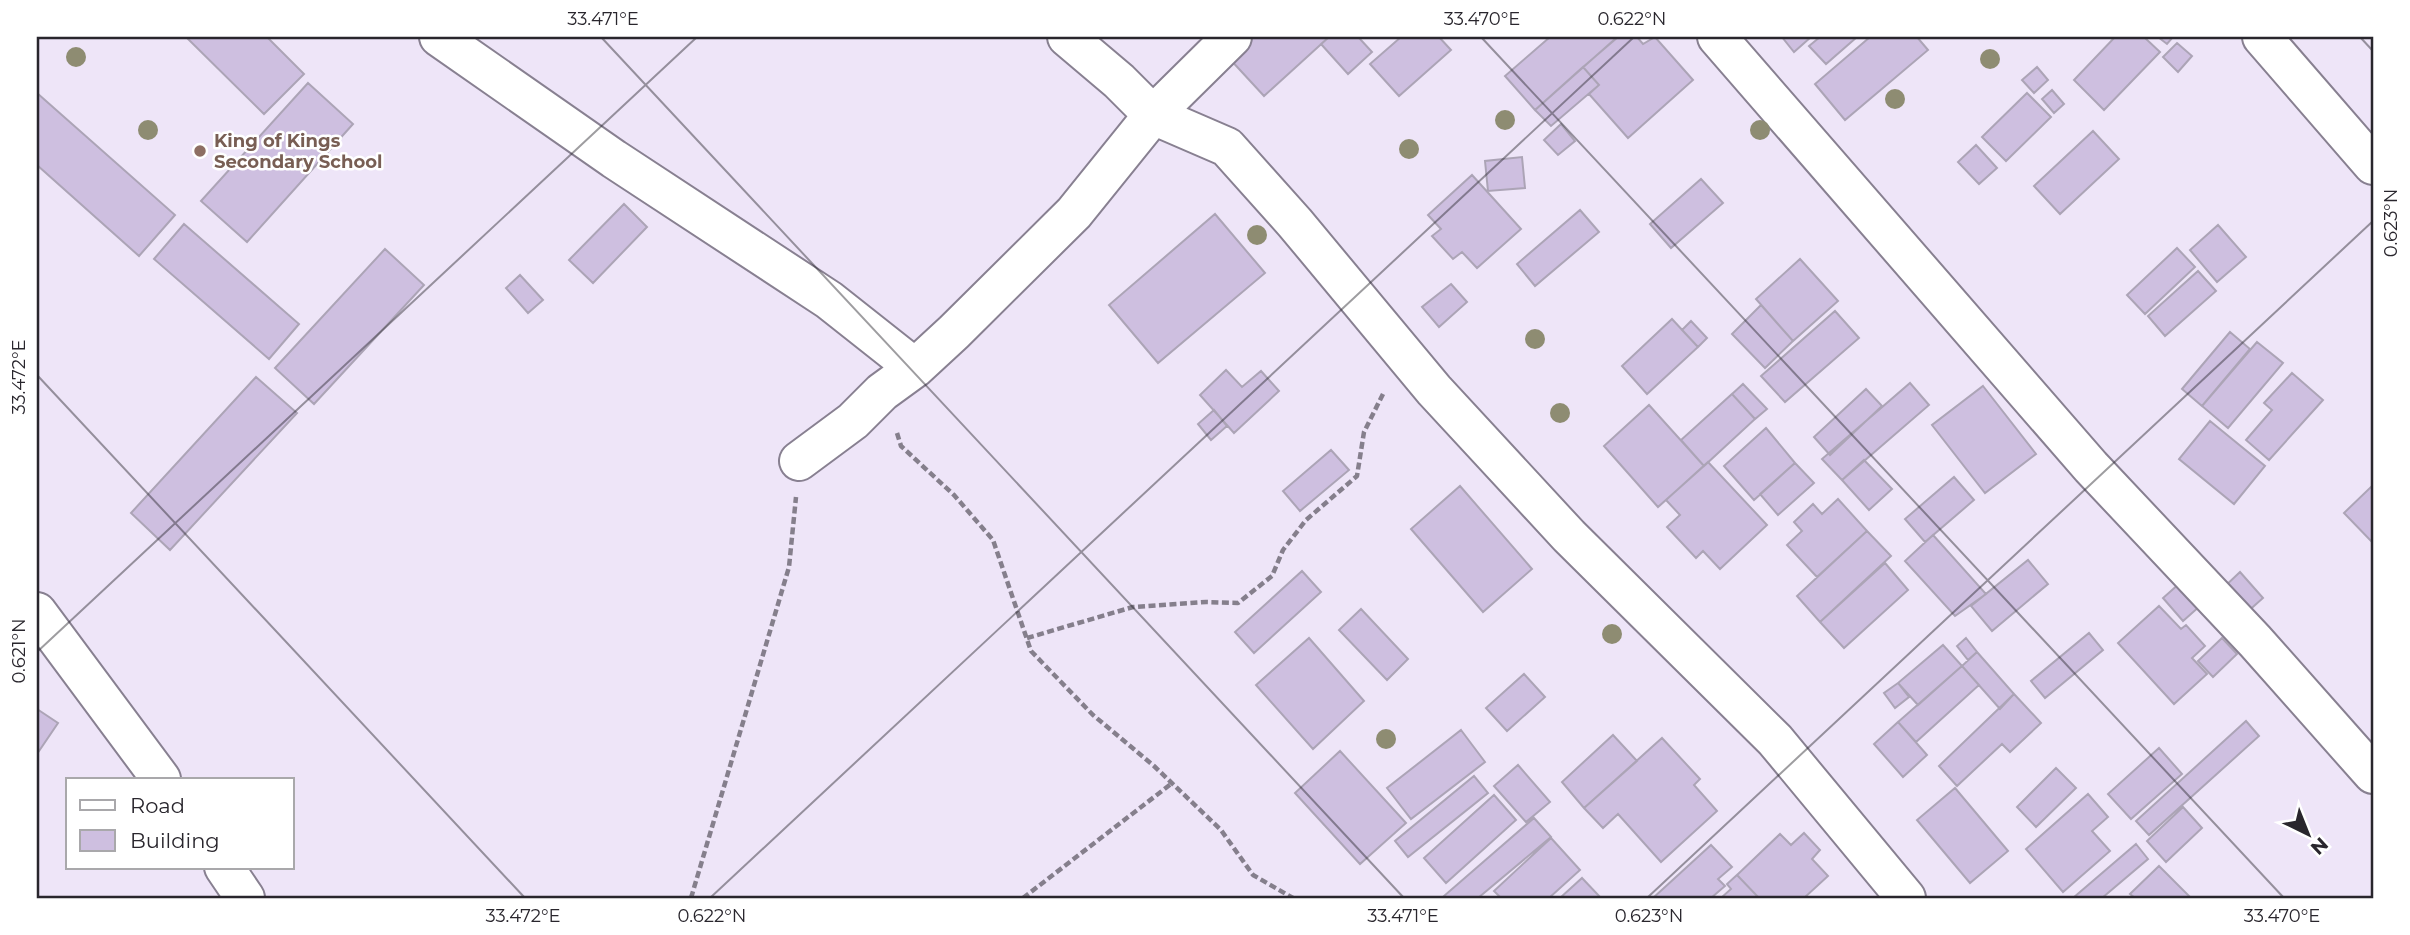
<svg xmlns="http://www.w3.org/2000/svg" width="2410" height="935" viewBox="0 0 2410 935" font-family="Montserrat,sans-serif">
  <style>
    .building { fill: #cebfe0; stroke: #aca4b6; stroke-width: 2 }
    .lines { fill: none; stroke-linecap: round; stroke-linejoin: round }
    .minor-casing { stroke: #888091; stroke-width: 42 }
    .path { stroke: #857f8c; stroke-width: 4.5; stroke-dasharray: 7 3.5; stroke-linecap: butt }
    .minor { stroke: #fff; stroke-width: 38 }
    .tree { fill: #8e8c72 }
    .ticks { fill: none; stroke: #29262d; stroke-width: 2; stroke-opacity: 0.45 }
    .education-dot { fill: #8d6e63; stroke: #fff; stroke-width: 2.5 }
    .labels { text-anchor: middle; stroke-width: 5; stroke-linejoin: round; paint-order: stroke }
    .education-label { font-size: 18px; font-weight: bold; fill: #785e54; stroke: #fff; text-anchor: start }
    .neatline { fill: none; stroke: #29262d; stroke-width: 2.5 }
    .ticks-label { font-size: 18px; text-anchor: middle; fill: #29262d }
  </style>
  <rect width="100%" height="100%" fill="#eee5f8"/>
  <path class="building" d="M186 37H267L304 74 264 114Z
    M1250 37H1329L1264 96 1228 57Z
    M1329 37H1362L1360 39 1372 52 1348 74 1321 44Z
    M1401 37H1439L1451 50 1399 96 1370 64Z
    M1550 37H1613L1615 39 1535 110 1505 76Z
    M1618 37H1637L1643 44 1655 37 1693 80 1628 138 1589 94 1599 85 1583 67Z
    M1782 37H1811L1794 52Z
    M1820 37H1857L1826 64 1809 46Z
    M1870 37H1917L1928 50 1845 120 1815 84Z
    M2115 37H2144L2160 52 2104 110 2074 80Z
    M2158 37H2173L2167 44Z
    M2177 43 2192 56 2178 72 2163 57Z
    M1583 67 1599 85 1551 126 1535 110Z
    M2037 67 2048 80 2034 93 2022 80Z
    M308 83 353 124 247 242 201 201Z
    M2052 90 2064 104 2054 113 2042 99Z
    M37 93 175 215 139 256 37 165Z
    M2027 93 2051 117 2006 161 1982 137Z
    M1561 124 1575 141 1558 155 1544 140Z
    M2093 131 2119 159 2060 214 2034 186Z
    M1976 145 1997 168 1979 184 1958 162Z
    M1522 157 1525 188 1488 191 1485 161Z
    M1472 175 1521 229 1477 268 1462 252 1453 259 1432 236 1441 229 1428 215Z
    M1701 179 1723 203 1671 248 1650 224Z
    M624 204 647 227 593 283 569 260Z
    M1580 210 1599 232 1535 286 1517 264Z
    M1215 214 1265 273 1158 363 1109 305Z
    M184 224 299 324 269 359 154 259Z
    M2218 225 2246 257 2217 282 2190 250Z
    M2177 248 2195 267 2145 314 2127 295Z
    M385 249 424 285 314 404 275 368Z
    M1800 259 1838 301 1793 341 1756 299Z
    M2198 271 2216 291 2165 336 2148 316Z
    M520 275 543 300 528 313 506 288Z
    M1451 284 1467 302 1439 327 1422 307Z
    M1761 305 1793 341 1765 368 1732 334Z
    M1835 311 1859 338 1785 402 1761 376Z
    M1672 319 1698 347 1647 394 1622 366Z
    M1691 321 1707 338 1698 347 1682 330Z
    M2230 332 2250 349 2202 406 2182 389Z
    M2257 342 2283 363 2228 428 2202 406Z
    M1226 370 1242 387 1261 371 1279 391 1234 433 1200 395Z
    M2292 373 2323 400 2269 460 2246 440 2272 410 2264 403Z
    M256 377 297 413 170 550 131 513Z
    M1910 383 1929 405 1842 480 1822 459Z
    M1743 384 1767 409 1755 419 1732 394Z
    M1983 386 2036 454 1985 493 1932 425Z
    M1866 389 1882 406 1830 455 1814 437Z
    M1732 394 1755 419 1704 466 1681 440Z
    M1649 405 1704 466 1658 507 1604 446Z
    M1214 410 1227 426 1211 440 1198 424Z
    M2210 421 2265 466 2234 504 2179 459Z
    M1766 428 1795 463 1754 500 1724 466Z
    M1331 450 1349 470 1300 511 1283 491Z
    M1864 460 1892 489 1869 510 1842 480Z
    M1708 462 1767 525 1720 569 1703 551 1696 558 1667 527 1680 515 1666 500Z
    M1795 463 1814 483 1778 515 1760 494Z
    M1954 477 1974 500 1925 542 1905 519Z
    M2373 485V543L2344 513Z
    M1460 486 1532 569 1483 612 1411 529Z
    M1838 499 1867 531 1817 577 1787 545 1802 531 1794 522 1813 504 1822 514Z
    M1867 531 1891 556 1820 622 1797 596Z
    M1933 535 1986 594 1955 616 1905 561Z
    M2028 560 2048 584 1992 631 1971 606Z
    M1885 563 1908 590 1844 648 1820 622Z
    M1302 571 1321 592 1254 653 1235 632Z
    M2240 572 2263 598 2245 614 2222 589Z
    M2180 583 2200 606 2183 621 2163 598Z
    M2159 606 2181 629 2186 625 2205 646 2192 658 2207 674 2174 704 2118 643Z
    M1361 609 1408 659 1387 680 1339 630Z
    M2089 633 2103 650 2045 698 2031 681Z
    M1309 638 1364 701 1313 749 1256 685Z
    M1966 638 1977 652 1968 660 1957 646Z
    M2222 638 2237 654 2213 677 2198 661Z
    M1943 645 1962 666 1918 705 1898 683Z
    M1977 652 2014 694 2000 709 1962 666Z
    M1962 666 1979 685 1916 742 1898 722Z
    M1524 674 1545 697 1507 731 1486 708Z
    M1898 683 1909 697 1895 708 1884 693Z
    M2014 694 2041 723 2010 752 2002 744 1957 786 1939 766Z
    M37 709 58 723 37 754Z
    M2246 721 2259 736 2149 835 2136 821Z
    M1898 722 1927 755 1903 777 1874 744Z
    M1461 730 1485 762 1411 819 1387 788Z
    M1613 735 1637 761 1584 808 1562 782Z
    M1662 738 1700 779 1694 785 1717 811 1661 862 1618 814 1603 828 1584 808Z
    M2159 748 2182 774 2131 819 2108 794Z
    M1340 751 1406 823 1360 864 1295 793Z
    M1518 765 1550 802 1526 822 1494 786Z
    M2056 768 2076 788 2036 827 2017 807Z
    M1474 776 1488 793 1408 857 1395 841Z
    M1955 788 2008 851 1970 883 1917 820Z
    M2088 794 2108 817 2092 831 2110 851 2063 892 2026 849Z
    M1494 795 1516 820 1446 883 1424 858Z
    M2183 807 2202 828 2166 862 2147 841Z
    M1534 818 1551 837 1478 898H1446L1444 896Z
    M1804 833 1820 850 1812 859 1828 876 1804 898H1759L1737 875 1780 834 1791 845Z
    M1551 838 1580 870 1549 898H1501L1494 891Z
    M2136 844 2148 859 2102 898H2073Z
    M1711 845 1732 867 1718 879 1725 886 1711 898H1653Z
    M2159 866 2191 898H2135L2130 894Z
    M1737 875 1759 898H1721L1731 889 1727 884Z
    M1582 878 1601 898H1560Z"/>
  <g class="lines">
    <g class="minor-casing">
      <path id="minor" d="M439 37 614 159 829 300 915 368
        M1067 37 1119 81 1153 115 1227 147 1295 223 1434 390 1569 536 1775 740 1906 898
        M1717 37 2091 467 2255 641 2373 774
        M2262 37 2373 165
        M799 461 853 421 882 392 915 368 954 332 1074 213 1153 115 1232 37
        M37 612 161 779
        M224 867 245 898"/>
    </g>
    <path class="path" d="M897 433 901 446 954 495 993 540 1031 651 1093 715 1154 766 1221 830 1253 875 1293 898
      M1027 638 1133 607 1206 602 1238 603 1272 576 1283 550 1306 520 1357 476 1364 432 1384 392
      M691 898 789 567 796 497
      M1023 898 1171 784"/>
    <use href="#minor" class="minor"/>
  </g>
  <g class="tree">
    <circle cx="76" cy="57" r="10"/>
    <circle cx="1990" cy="59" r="10"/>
    <circle cx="1895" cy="99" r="10"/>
    <circle cx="1505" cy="120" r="10"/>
    <circle cx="148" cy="130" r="10"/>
    <circle cx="1760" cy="130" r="10"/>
    <circle cx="1409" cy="149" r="10"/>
    <circle cx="1257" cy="235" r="10"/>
    <circle cx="1535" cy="339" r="10"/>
    <circle cx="1560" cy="413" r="10"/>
    <circle cx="1612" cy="634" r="10"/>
    <circle cx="1386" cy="739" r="10"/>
  </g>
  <path class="ticks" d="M601 37 1404 898M1481 37 2284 898M2360 37 2373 51M37 375 525 898M37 652 697 37M710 898 1634 37M1647 898 2373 221"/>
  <circle class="education-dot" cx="200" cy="151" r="7"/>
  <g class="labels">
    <g class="education-label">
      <text x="214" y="147">King of Kings<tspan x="214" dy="21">Secondary School</tspan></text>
    </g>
  </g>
  <rect width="2410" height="935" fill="none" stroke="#ffffff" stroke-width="77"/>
  <rect x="66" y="778" width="228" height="91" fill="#ffffff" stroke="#a9a8ab" stroke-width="2"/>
  <rect x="80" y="800" width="35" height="10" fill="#ffffff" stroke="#a9a8ab" stroke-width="2"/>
  <text x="130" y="813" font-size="21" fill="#29262d">Road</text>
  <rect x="80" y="830" width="35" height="21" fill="#cebfe0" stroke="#a9a8ab" stroke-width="2"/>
  <text x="130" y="848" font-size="21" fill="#29262d">Building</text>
  <g transform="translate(2308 834) rotate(137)" stroke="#ffffff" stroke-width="5" paint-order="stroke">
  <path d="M0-5L12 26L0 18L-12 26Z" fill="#29262d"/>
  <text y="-10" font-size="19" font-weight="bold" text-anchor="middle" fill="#29262d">N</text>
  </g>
  <rect x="38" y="38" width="2334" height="859" class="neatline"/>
  <g class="ticks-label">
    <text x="603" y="25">33.471°E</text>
    <text x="1482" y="25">33.470°E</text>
    <text x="1632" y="25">0.622°N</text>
    <text transform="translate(2391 223) rotate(-90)" y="6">0.623°N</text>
    <text transform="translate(19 377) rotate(-90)" y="6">33.472°E</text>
    <text transform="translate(19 651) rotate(-90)" y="6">0.621°N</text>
    <text x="523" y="922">33.472°E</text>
    <text x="712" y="922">0.622°N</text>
    <text x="1403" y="922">33.471°E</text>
    <text x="1649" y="922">0.623°N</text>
    <text x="2282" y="922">33.470°E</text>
  </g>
</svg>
